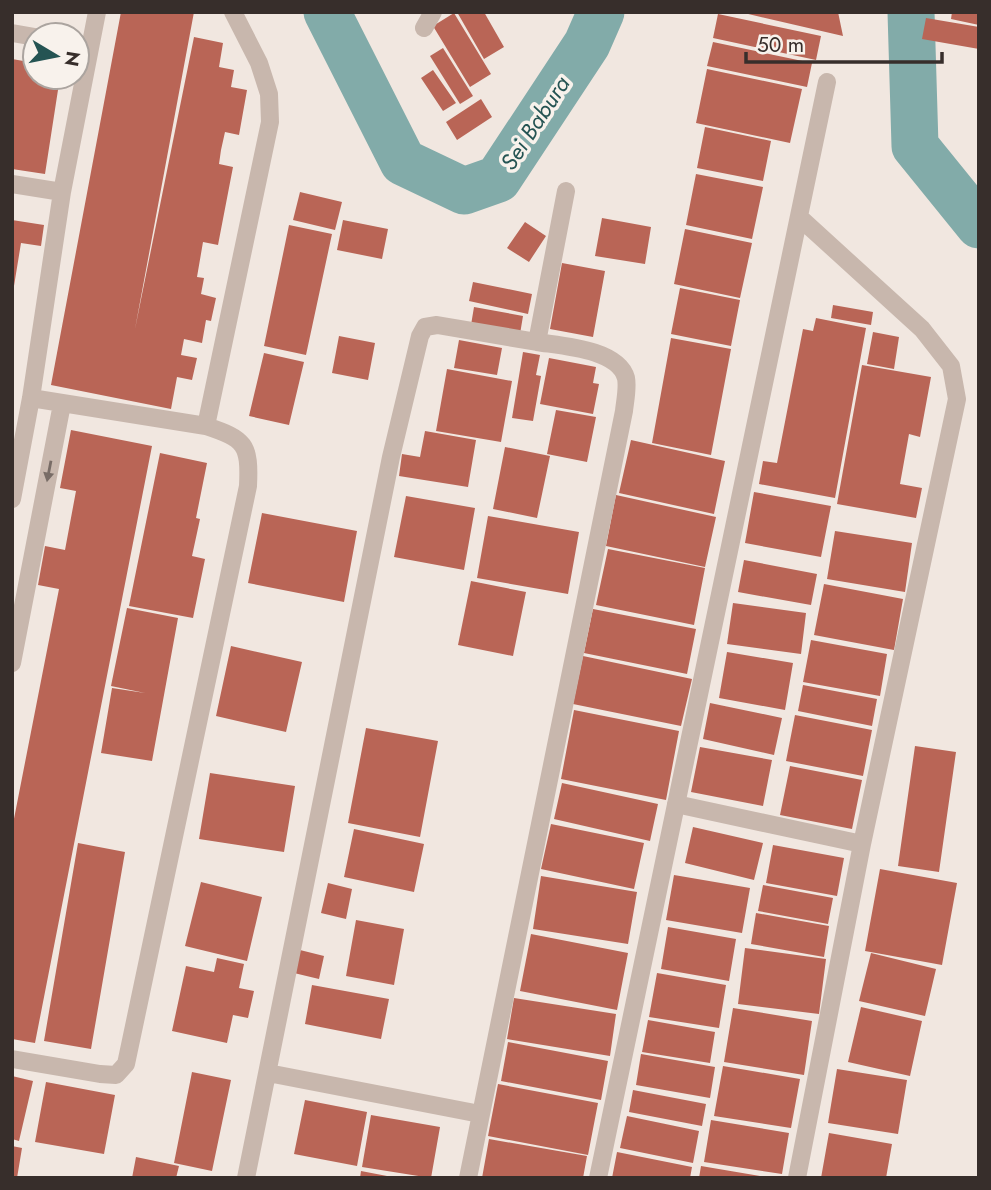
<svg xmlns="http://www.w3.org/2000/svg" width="991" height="1190" viewBox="0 0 991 1190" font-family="Jost,sans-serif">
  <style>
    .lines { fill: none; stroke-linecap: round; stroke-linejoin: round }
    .river { stroke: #82aba9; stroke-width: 47 }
    .building { fill: #b96556 }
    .minor { stroke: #c8b7ad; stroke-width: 18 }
    .oneway { fill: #786c66 }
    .labels { text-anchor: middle; stroke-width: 7; stroke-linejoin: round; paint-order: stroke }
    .water-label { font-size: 23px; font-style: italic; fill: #255453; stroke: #f8f2ec }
  </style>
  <rect width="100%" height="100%" fill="#f1e7e0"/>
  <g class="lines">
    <path class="river" d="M327 12 403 162 464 191 498 179 587 44 601 12
      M911 12 915 146 979 225"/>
  </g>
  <path class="building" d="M121 12H194L135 329 194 37 223 43 219 67 234 70 231 87 247 90 239 135 225 132 221 150 219 164 233 167 218 245 203 242 197 277 204 278 201 294 216 298 211 321 206 320 202 343 184 339 181 355 197 358 192 380 177 377 171 409 51 385Z
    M457 12H484L504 47 484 59Z
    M744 12H838L843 36 744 13Z
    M952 12H979V25L951 19Z
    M454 13 491 74 470 87 433 26Z
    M718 14 821 36 816 60 713 38Z
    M926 18 979 27V49L922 39Z
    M713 42 812 63 807 87 707 66Z
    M443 48 473 96 460 104 430 56Z
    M12 59 35 63V77H60L45 174 12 169Z
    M707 69 802 89 790 143 696 123Z
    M433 70 456 103 443 111 421 78Z
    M481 99 492 117 457 140 446 122Z
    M705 127 771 141 763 181 697 168Z
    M696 174 763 187 752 239 686 225Z
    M300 192 342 202 335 230 293 220Z
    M602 218 651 227 645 264 595 256Z
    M12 220 44 225 41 246 21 243 14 286Z
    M343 220 388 229 382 259 337 250Z
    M525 222 546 236 529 262 507 248Z
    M289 225 332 234 306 355 264 346Z
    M685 229 752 243 740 298 674 284Z
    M562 263 605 271 593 337 550 329Z
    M473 282 532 294 528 314 469 301Z
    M680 288 740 300 731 346 671 334Z
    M833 305 873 312 871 325 831 318Z
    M474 307 523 316 520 334 471 325Z
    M816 318 866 328 835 498 759 484 763 461 777 463 803 329 813 331Z
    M873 332 899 337 894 369 867 364Z
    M339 336 375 343 368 380 332 373Z
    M671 338 731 349 711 455 652 443Z
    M459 340 502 348 497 375 454 368Z
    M523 352 540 355 536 375 541 376 533 421 512 418Z
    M264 353 304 362 289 425 249 416Z
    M549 358 596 367 593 383 599 384 593 414 540 404Z
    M862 365 931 377 920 437 909 434 900 484 922 488 916 518 837 504Z
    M447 369 512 381 501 442 436 431Z
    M556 410 596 417 587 462 547 454Z
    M71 430 152 446 35 1043 12 1039V829L59 589 38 585 45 546 65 550 76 491 60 488Z
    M425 431 476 440 468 487 399 476 402 454 420 457Z
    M631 440 725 461 714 514 619 493Z
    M505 447 550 456 537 518 493 509Z
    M160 453 207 463 196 518 200 519 192 556 205 559 193 618 129 606Z
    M754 492 831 506 821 557 745 543Z
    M616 495 716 517 705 567 606 546Z
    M406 496 475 508 464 570 394 557Z
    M262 513 357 531 344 602 248 583Z
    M488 516 579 532 568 594 477 578Z
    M835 531 912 543 905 592 827 579Z
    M608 549 705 568 694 625 596 605Z
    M744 560 817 574 811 605 738 592Z
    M471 581 526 592 513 656 458 645Z
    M824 584 903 599 894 650 814 635Z
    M733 603 806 613 801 654 727 644Z
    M127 608 178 618 152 761 101 753 112 688 145 693 111 686Z
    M593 609 696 629 687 674 584 653Z
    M811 640 887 654 880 696 803 682Z
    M231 646 302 662 286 732 216 716Z
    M727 652 793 663 785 710 719 698Z
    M583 656 692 679 681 726 573 704Z
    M803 685 877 699 872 726 798 711Z
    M710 703 782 718 774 755 703 739Z
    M574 710 679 731 666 800 561 779Z
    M795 715 872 730 863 776 786 761Z
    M366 728 438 741 420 837 348 823Z
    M915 746 956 752 939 872 898 866Z
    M700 747 772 760 763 806 691 792Z
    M790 766 862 780 852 829 780 815Z
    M210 773 295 786 284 852 199 839Z
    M562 783 658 804 650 841 554 819Z
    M551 824 644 843 634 889 541 869Z
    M693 827 763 843 754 880 685 863Z
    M354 829 424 844 414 892 344 877Z
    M78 843 125 852 91 1049 44 1041Z
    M773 845 844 858 837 896 766 883Z
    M880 869 957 883 942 965 865 951Z
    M674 875 750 888 742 933 666 920Z
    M541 876 637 892 628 944 533 929Z
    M201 882 262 897 247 961 185 946Z
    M328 883 352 889 346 919 321 913Z
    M763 885 833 898 828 924 758 911Z
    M756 913 829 926 824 957 751 944Z
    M356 920 404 929 394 985 346 976Z
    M668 927 736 939 729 981 661 969Z
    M531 934 628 953 617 1010 520 991Z
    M745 948 826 959 819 1014 738 1004Z
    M300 950 324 956 319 979 294 973Z
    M871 953 936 969 925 1016 859 1001Z
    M217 958 244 964 239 988 254 991 248 1018 233 1015 227 1043 172 1031 186 966 214 972Z
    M657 973 726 985 719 1028 649 1017Z
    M312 985 389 999 381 1039 305 1024Z
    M514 998 616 1014 610 1056 507 1039Z
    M861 1007 922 1021 910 1076 848 1062Z
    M733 1008 812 1021 804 1075 724 1062Z
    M648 1020 715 1032 710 1063 642 1052Z
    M508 1042 608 1061 601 1100 501 1081Z
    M641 1054 715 1067 710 1098 636 1085Z
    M723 1066 800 1079 791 1128 714 1116Z
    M837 1069 907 1080 898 1134 828 1123Z
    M192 1072 231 1080 212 1171 174 1163Z
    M12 1076 33 1081 19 1141 12 1139Z
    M46 1082 115 1095 104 1154 35 1142Z
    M498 1084 598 1103 588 1155 488 1136Z
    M633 1090 706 1104 702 1126 629 1112Z
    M305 1100 367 1112 357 1166 294 1154Z
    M371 1115 440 1127 431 1178 362 1167Z
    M627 1116 699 1131 693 1163 620 1148Z
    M711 1120 789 1133 782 1174 704 1162Z
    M829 1133 892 1144 886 1178H821Z
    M489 1139 587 1156 583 1178H482Z
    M12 1146 22 1148 17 1178H12Z
    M617 1152 692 1167 690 1178H612Z
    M136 1157 179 1166 176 1178H132Z
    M701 1166 760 1176V1178H699Z
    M361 1171 387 1176V1178H360Z"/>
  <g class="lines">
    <path class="minor" d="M424 28 433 12
      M12 33 35 37
      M12 184 62 192
      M31 398 206 426
      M12 499 31 398 62 192 97 12
      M12 663 62 404
      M676 804 862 844
      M12 1059 100 1074 116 1075 126 1064 248 486C250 444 245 439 206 426L270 122 269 94 259 63 233 12
      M268 1073 480 1114
      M246 1178 391 457 420 336 425 327 437 325 537 342
      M468 1178 624 411C625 401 628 388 626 378 618 349 562 346 537 342L566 191
      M598 1178 827 82
      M797 1178 862 844 957 399 951 366 922 329 799 217"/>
  </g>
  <defs><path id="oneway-solid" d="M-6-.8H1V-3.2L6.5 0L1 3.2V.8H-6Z" transform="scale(1.75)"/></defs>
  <use class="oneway" href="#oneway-solid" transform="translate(49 471) rotate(101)"/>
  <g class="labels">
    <g class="water-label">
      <text transform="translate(535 123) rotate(-57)" y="8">Sei Babura</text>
    </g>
  </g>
  <rect width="991" height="1190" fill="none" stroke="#372e2b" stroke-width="28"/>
  <g transform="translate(56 56) rotate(100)"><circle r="33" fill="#f8f2ec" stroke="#aba49f" stroke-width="2"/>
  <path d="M0-5L12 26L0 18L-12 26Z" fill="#255453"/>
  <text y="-10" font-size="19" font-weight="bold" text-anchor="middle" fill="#372e2b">N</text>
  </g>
  <path d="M746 52v10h196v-10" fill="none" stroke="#372e2b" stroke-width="3.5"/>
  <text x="757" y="52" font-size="21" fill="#372e2b" stroke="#f8f2ec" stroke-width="5" paint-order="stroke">50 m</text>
</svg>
